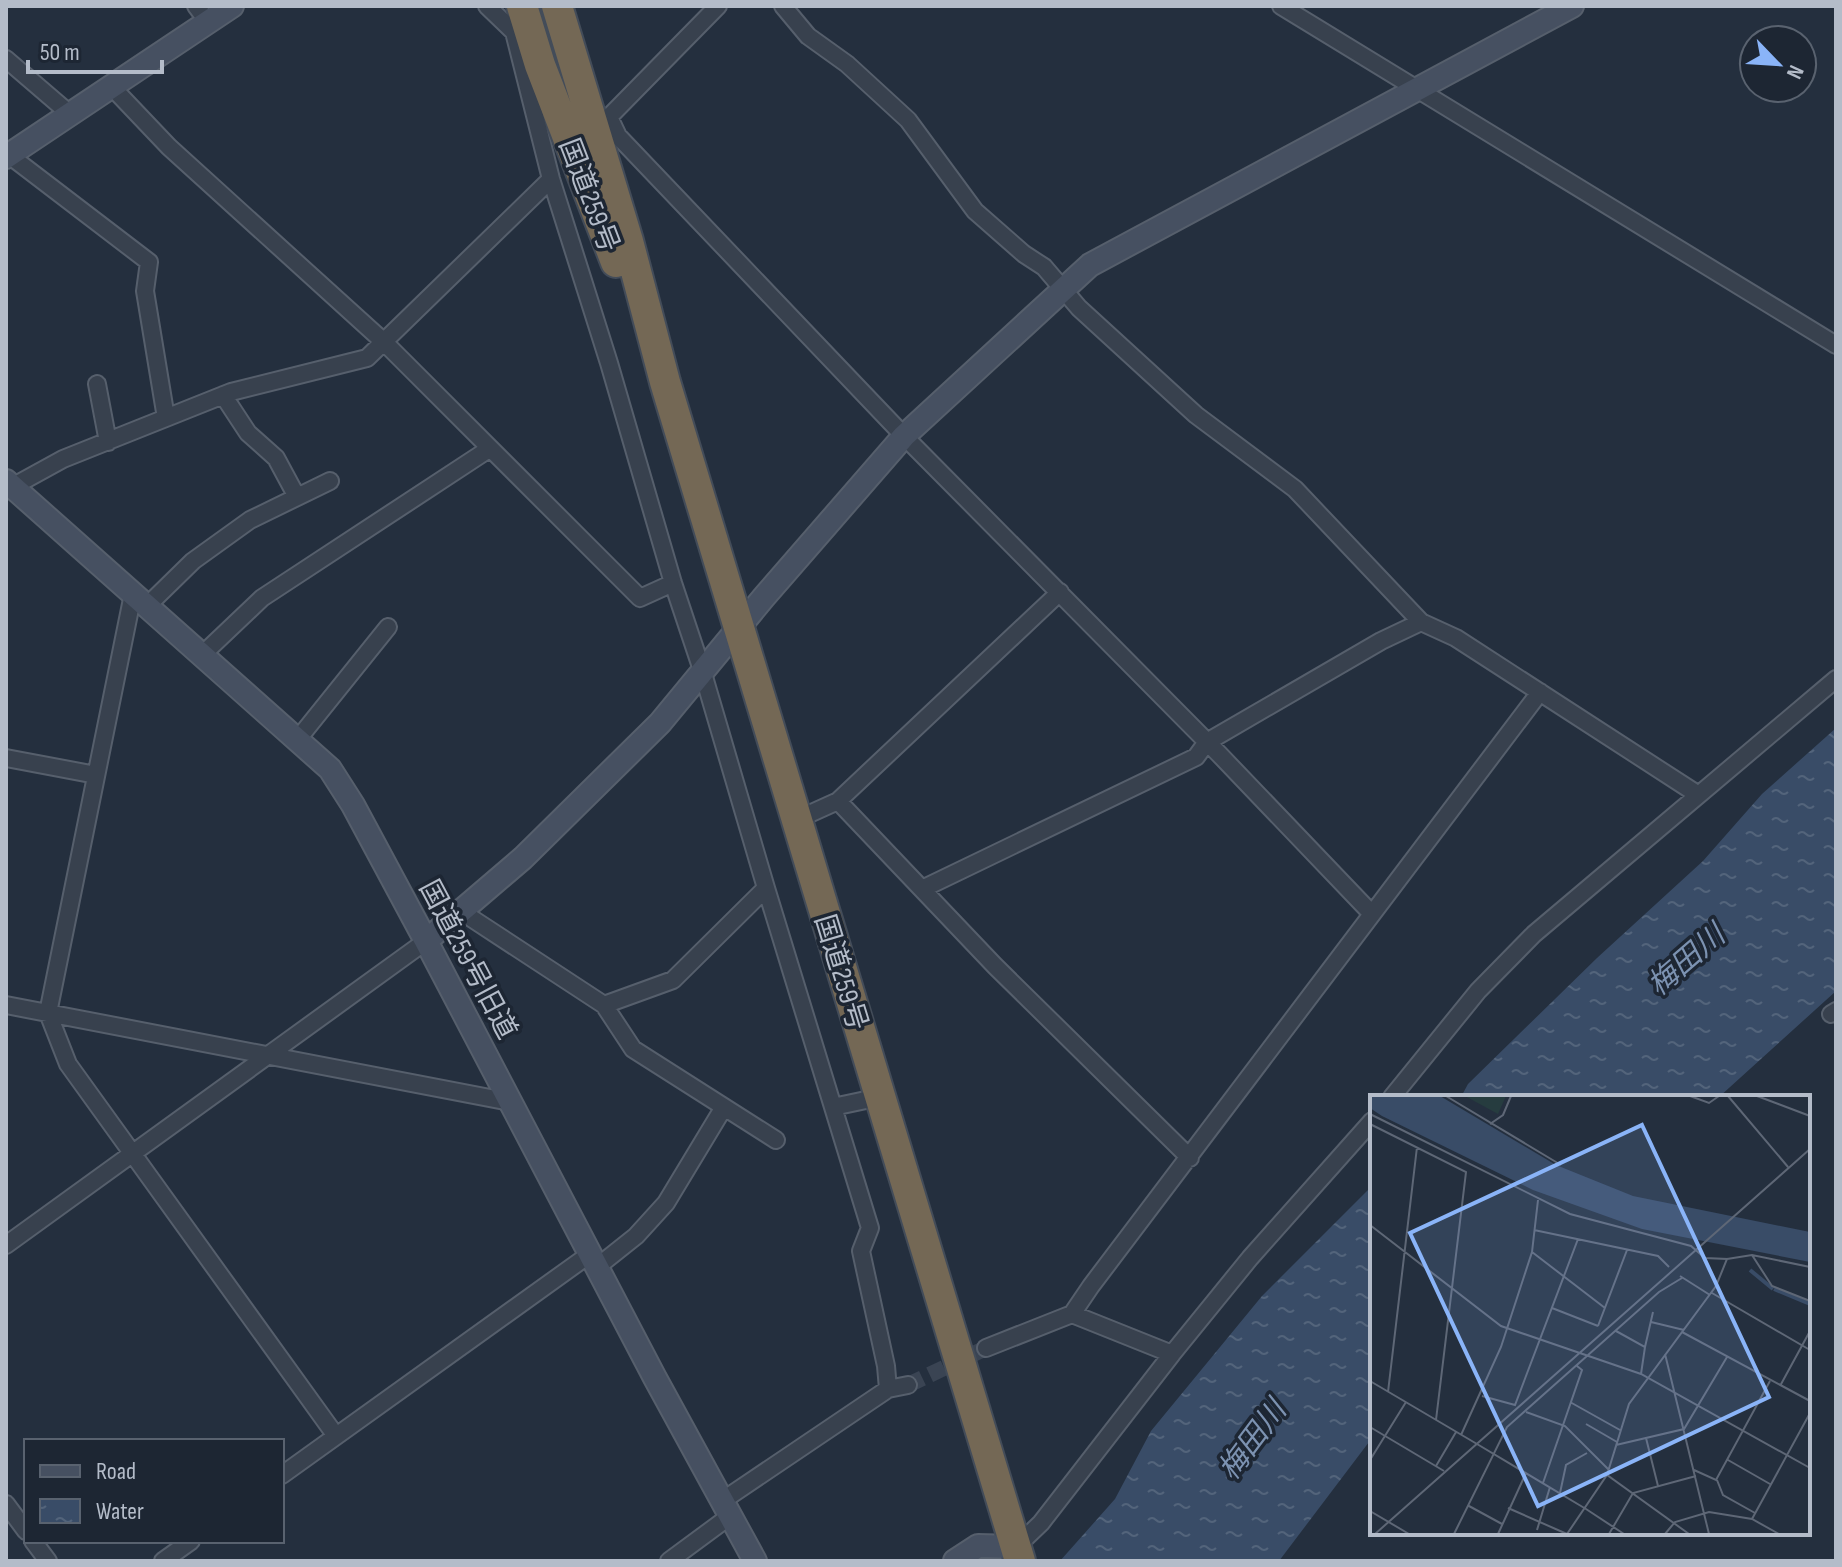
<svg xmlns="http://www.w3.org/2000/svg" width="1842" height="1567" viewBox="0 0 1842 1567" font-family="'Sofia Sans Condensed','Noto Sans JP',sans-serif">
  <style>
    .water { fill: url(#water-ripples) }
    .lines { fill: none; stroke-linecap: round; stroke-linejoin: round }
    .street-tunnel { stroke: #3a4453; stroke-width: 16; stroke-dasharray: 16 8; stroke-linecap: butt }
    .street-casing { stroke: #565f6c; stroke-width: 20 }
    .secondary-casing { stroke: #565f6c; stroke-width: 26 }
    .highway-casing { stroke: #434c59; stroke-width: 34 }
    .street { stroke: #38414e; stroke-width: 16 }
    .secondary { stroke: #465061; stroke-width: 22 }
    .highway { stroke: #746855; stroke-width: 30 }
    .labels { text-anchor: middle; stroke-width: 7; stroke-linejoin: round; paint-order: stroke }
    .street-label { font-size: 28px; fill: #b4bcc9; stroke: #1d2633 }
    .water-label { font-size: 30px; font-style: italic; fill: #7c92b1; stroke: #1d2633 }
    .inset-river { fill: none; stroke: #394c67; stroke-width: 4 }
    .inset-road { fill: none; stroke: #5e6776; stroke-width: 2 }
    .view { fill: #8ab4f8; fill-opacity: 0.15; stroke: #8ab4f8; stroke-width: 4 }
    .inset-edge { fill: none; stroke: #b4bcc9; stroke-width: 4 }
  </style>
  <defs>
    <pattern id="water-ripples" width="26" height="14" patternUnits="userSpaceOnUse" patternTransform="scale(2)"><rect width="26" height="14" fill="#394c67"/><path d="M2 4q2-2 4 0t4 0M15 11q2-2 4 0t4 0" fill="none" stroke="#53647b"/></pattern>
  </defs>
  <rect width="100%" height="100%" fill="#242f3e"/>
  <path class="water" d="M1836 728V991L1719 1097H1461L1468 1084 1597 958 1703 861 1762 794Z
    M1372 1186V1438L1279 1561H1060L1115 1499 1151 1431 1262 1296Z"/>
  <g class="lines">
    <path class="street-tunnel" d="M908 1385 986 1348"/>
    <g class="street-casing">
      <path id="street" d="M196 6 208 22
        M487 6 514 32 551 179 609 363 673 583 702 670 766 888 870 1228 861 1251 886 1366 888 1389
        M718 6 609 117 618 136 904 436 1219 754 1372 914
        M783 6 808 36 847 64 908 120 975 211 1024 254 1044 267 1079 308 1196 415 1295 489 1421 622 1456 638 1697 794
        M1281 6 1836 345
        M6 59 70 114
        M111 86 169 147 384 342 640 598 673 583
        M9 155 149 262 145 291 166 418
        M97 384 108 442
        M223 395 248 433 276 458 297 497
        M12 487 63 459 231 392 367 358 551 179
        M133 594 48 1013 68 1064 336 1436
        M147 606 193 561 250 520 330 481
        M202 655 262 598 489 449
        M298 739 388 627
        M6 758 96 775
        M838 801 995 966 1190 1158
        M796 820 838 801 1060 592
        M922 889 1196 757 1207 742 1381 641 1421 622
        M462 912 604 1005 673 980 766 888
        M6 1005 510 1102
        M604 1005 633 1049 776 1140
        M1831 1014 1836 1011
        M1392 1097 1478 991 1534 934 1836 679
        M833 1107 880 1097
        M6 1245 426 941
        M597 1267 636 1236 666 1203 724 1107
        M1072 1314 1172 1354
        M986 1348 1072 1314 1091 1286 1540 692
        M282 1475 590 1254
        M722 1501 888 1389 908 1385
        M6 1504 26 1531
        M33 1541 48 1561
        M1016 1547 1041 1523 1172 1354 1250 1258 1372 1121
        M163 1561 191 1541
        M669 1561 730 1516"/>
    </g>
    <g class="secondary-casing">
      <path id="secondary" d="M6 157 232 6
        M6 481 330 769 353 805 426 941 655 1378 755 1561
        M426 941 523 858 660 723 764 597 904 436 1090 265 1572 6
        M955 1561 978 1546 1016 1547"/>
    </g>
    <g class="highway-casing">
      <path id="highway" d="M522 6 540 65 616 262
        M557 6 628 241 665 382 1020 1561"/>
    </g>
    <use href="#street" class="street"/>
    <use href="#secondary" class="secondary"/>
    <use href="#highway" class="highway"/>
  </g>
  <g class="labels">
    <g class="street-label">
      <text transform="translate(590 195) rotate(69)" y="10">国道259号</text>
      <text transform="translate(469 959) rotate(62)" y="10">国道259号旧道</text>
      <text transform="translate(842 972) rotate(73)" y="10">国道259号</text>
    </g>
    <g class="water-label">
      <text transform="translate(1686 960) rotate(-41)" y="10">梅田川</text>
      <text transform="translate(1252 1440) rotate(-53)" y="10">梅田川</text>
    </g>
  </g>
  <g transform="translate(1370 1095)">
    <rect width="440" height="440" fill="#242f3e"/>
    <path d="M95 1H136L128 19Z" fill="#263c3f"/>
    <path d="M0 1H70L186 70 263 101 440 137V167L272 134 163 95 12 21 0 13Z" fill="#394c67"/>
    <path class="inset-river" d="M380 175 403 194M404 194 440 209"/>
    <path class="inset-road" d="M76 1 191 70M320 1 339 8 349 1M358 1 418 72M387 1 440 21M0 19 200 119 321 151 335 163 357 164 346 191 259 309 237 380M0 29 96 77 66 325M120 29 133 20 141 1M0 130 131 231 271 279 440 373M164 135 288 161 299 172M162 157 235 213M382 160 402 191 440 206M357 164 382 160 440 172M310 181 340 200M342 198 440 255M182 213 228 231M281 227 314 235M228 231 257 155M246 236 275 252 271 279M312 237 440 306M275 252 283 217M295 259 339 439M0 286 107 349M410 291 440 236M18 297 47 52M112 301 145 310 208 144M200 307 250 335M156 317 195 331 239 375M216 329 247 347M0 332 74 376M91 340 131 252 162 157 168 105M276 343 288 391M107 349 216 414M246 350 314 334 357 262M0 365 36 307M358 365 400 389M66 371 86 337M324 375 346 385 400 286M347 385 353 400 385 418M173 388 212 275 207 271M190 398 196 370 217 358M99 411 132 429M138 413 197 439M216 414 254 439M0 416 39 439M382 424 440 318M167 435 180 392M5 439 440 54M84 439 137 332 289 197 312 183M128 439 156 378M197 439 237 380 319 439M239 439 263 398 326 381M295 439 305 427 339 417 382 424 409 439"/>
    <path class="view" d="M272 30 399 302 168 411 40 138Z"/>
    <rect width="440" height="440" class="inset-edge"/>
  </g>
  <rect width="1842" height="1567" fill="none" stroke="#b4bcc9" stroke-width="16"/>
  <rect x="24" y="1439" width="260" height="104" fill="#1d2633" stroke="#59626f" stroke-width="2"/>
  <rect x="40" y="1465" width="40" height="12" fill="#465061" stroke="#59626f" stroke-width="2"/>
  <text x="96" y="1479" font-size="24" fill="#b4bcc9">Road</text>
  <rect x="40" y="1499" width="40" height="24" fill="url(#water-ripples)" stroke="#59626f" stroke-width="2"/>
  <text x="96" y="1519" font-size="24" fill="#b4bcc9">Water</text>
  <g transform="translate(1778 64) rotate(115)"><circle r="38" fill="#1d2633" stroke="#59626f" stroke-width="2"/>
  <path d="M0-6L14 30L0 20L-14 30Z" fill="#8ab4f8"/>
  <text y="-12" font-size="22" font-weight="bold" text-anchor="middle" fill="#b4bcc9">N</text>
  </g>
  <path d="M28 60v12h134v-12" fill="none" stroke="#b4bcc9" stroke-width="4"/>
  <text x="40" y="60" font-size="24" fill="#b4bcc9" stroke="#1d2633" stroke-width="6" paint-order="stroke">50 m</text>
</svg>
